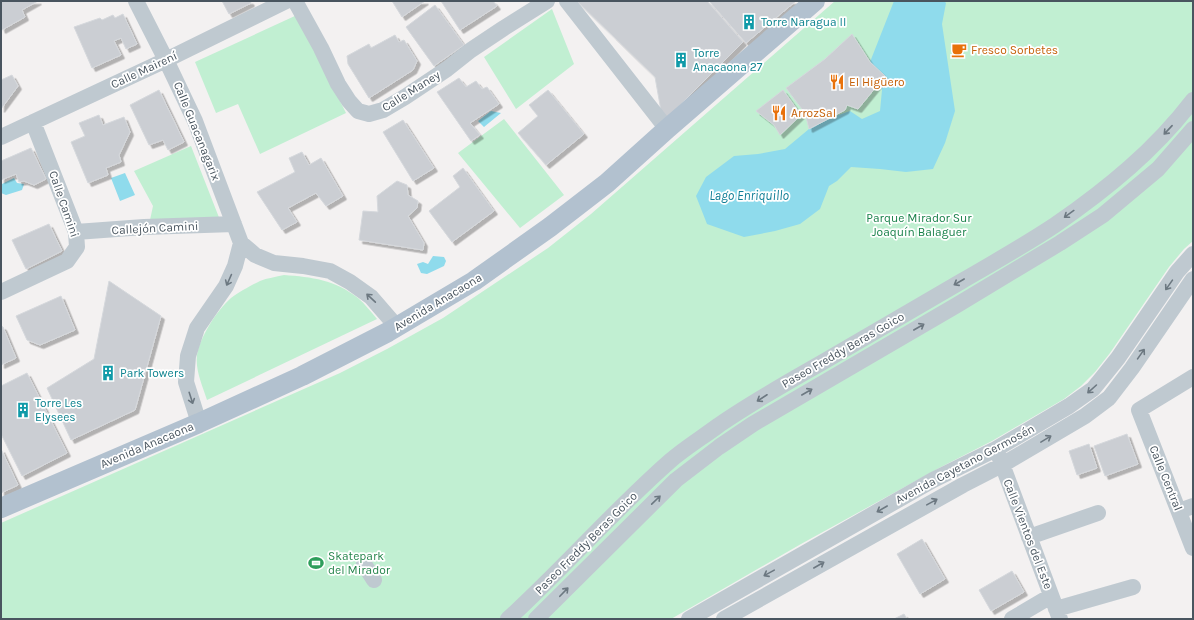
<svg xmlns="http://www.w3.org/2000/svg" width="1194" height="620" viewBox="0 0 1194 620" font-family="Karla,sans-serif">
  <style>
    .green { fill: #c1efd2 }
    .water { fill: #8fdbec }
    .building { fill: #cbced3; stroke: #d5d8dc; filter: url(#shadow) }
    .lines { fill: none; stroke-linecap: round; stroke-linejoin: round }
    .minor { stroke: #bfc9d0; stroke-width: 16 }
    .major { stroke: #b2c1cf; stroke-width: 20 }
    .oneway { stroke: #6c7881 }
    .labels { text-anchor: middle; stroke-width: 3.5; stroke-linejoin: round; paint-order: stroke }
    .culture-label { font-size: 12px; fill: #0d838f; stroke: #fff; text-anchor: start }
    .food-label { font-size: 12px; fill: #c56008; stroke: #fff; text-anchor: start }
    .street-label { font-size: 12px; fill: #49555f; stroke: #fff }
    .park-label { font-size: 12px; fill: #19814a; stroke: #fff }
    .leisure-label { font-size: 12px; fill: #27864d; stroke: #fff; text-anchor: start }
    .water-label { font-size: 13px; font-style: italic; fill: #0e7d95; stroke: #fff }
  </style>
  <defs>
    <filter id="shadow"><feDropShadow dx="3.5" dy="3.5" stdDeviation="0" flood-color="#0004"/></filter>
  </defs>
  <rect width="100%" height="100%" fill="#f3f1f1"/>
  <path class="green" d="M835 1H1193V241L1184 249 1169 267 1110 353 1095 372 1081 386 1064 399 992 441 941 467 801 544 671 619H1V523L340 373 387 349 443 318 548 248 591 214Z
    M552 9 574 64 516 109 484 57Z
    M297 15 346 113 260 154 238 104 216 113 195 62Z
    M504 119 564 195 520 228 458 153Z
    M191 146 220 220H150L153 206 134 171Z
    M284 275C312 277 335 280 358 298 365 304 371 312 377 319L207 400C203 387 195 370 197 355 200 337 217 310 231 298 239 292 252 285 260 281 267 278 276 277 284 275Z"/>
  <path class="water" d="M894 1H944L946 3 942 24 955 111 945 143 933 169 906 172 880 169 851 167 837 181 829 186 820 209 800 224 775 231 744 237 707 224 696 196 706 177 734 156 758 154 785 149 809 129 833 117 850 111 862 119 880 111 882 90 870 62Z
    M491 111 501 113 484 127 478 121Z
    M125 173 135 195 120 201 111 178Z
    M14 178 17 183 24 184 22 190 6 195 1 193 2 184Z
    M433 256 444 257 446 261 444 266 427 274 421 273 417 264 423 262 428 264Z"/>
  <path class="building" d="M1 1H38L22 10 25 17 2 30 1 27Z
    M222 1H250L251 3 229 14Z
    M392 1H425L402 17Z
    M441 1H493L497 6 460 30Z
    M577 1H707L743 42 663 122 655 77Z
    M709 1H796L746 43Z
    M435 5 464 45 434 66 406 27Z
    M123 14 137 44 126 49 121 38 114 41 121 55 92 68 74 27 100 18 102 20 113 15 115 18Z
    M852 34 870 62 885 76 858 109 847 105 845 110 809 129 805 113 786 88 825 59Z
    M395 35 399 42 404 40 417 61 413 70 369 98 348 64 347 56 369 44 371 48Z
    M12 75 18 86 1 109V80Z
    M459 78 466 87 476 81 482 89 487 87 499 104 470 123 480 135 471 141 437 92Z
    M159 90 184 142 168 150 163 140 149 145 130 105Z
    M548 90 584 134 546 165 518 133 538 116 529 105Z
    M783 90 801 115 780 135 774 125 756 111Z
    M99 115 103 125 124 117 130 132 119 155 121 162 106 168 108 175 88 183 71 142 85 136 79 123Z
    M403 120 434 168 413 181 383 132Z
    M31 148 46 179 34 185 24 181 19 182 16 174 1 180V161Z
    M302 152 309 165 321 158 343 196 326 206 316 193 288 208 297 222 282 230 257 192 295 172 289 158Z
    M463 168 494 211 452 242 429 211 460 187 453 176Z
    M397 181 407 185 408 195 418 201 417 208 408 216 424 243 423 250 359 240 363 211 378 212 377 196Z
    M49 224 62 251 26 269 12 240Z
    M109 281 161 316 135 410 71 440 47 388 94 359Z
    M61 296 75 330 40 345 27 340 16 316Z
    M1 326 3 327 16 358 1 365Z
    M27 373 67 453 22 476 1 434V386Z
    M1127 434 1138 464 1105 476 1094 446Z
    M1089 444 1097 468 1077 475 1069 451Z
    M1 449 18 485 1 493Z
    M922 539 945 579 920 594 897 554Z
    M1012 571 1024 592 991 611 979 590Z
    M904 614 907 619H894Z"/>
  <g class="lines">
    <path class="minor" d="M136 1 166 60 195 121 241 243 255 255 274 263 303 266 330 271 350 282 371 297 397 327
      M295 1 321 48 338 84 349 101 358 111 369 114 383 110 405 97 447 69 471 50 504 28 547 1
      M567 1 667 129
      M1 137 166 60 286 1
      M76 232 144 227 234 224
      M1 292 67 261 77 247 76 232 33 122
      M1193 377 1139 410 1193 548
      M199 423 186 382 188 356 197 328 226 286 235 266 241 243
      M999 456 1060 619
      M1179 511 1193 506
      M1029 537 1098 513
      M364 564 374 580
      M1056 609 1133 587
      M508 619C564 568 613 511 670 461 685 448 703 437 719 425 752 402 788 382 823 362 869 335 915 308 962 281 993 263 1025 245 1055 225 1107 189 1155 150 1193 100
      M536 619 676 480 719 447 753 424 957 305 1060 243 1103 215 1158 169 1193 129
      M689 619 933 480 996 449 1069 406 1093 389 1102 378 1118 358 1177 272 1193 254
      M724 619 963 485 1002 465 1085 416 1109 398 1132 368 1193 279
      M1012 619 1051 596"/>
    <path class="major" d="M1 508 199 423 302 376 388 332 474 281 550 227 607 183 667 129 815 1"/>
  </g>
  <defs><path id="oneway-shaft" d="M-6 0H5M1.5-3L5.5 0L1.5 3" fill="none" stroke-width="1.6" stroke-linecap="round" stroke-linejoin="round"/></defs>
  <g class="oneway">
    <use href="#oneway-shaft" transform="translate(1168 130) rotate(133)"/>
    <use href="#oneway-shaft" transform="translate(1069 214) rotate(144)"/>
    <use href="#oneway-shaft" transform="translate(229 280) rotate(114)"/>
    <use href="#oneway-shaft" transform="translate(959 282) rotate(150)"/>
    <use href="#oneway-shaft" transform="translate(1169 285) rotate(125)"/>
    <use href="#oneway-shaft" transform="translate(371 298) rotate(-137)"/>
    <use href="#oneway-shaft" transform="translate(919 327) rotate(-30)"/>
    <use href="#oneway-shaft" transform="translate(1141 354) rotate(-55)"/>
    <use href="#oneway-shaft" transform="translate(1092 389) rotate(138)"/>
    <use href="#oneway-shaft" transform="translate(807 392) rotate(-30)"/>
    <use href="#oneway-shaft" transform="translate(191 398) rotate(72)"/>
    <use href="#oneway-shaft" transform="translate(762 398) rotate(147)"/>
    <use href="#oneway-shaft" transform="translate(1046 439) rotate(-31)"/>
    <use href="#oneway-shaft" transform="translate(656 500) rotate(-44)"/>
    <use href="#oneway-shaft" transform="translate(932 502) rotate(-29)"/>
    <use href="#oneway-shaft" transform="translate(882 509) rotate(150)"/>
    <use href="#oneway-shaft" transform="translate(819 565) rotate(-30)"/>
    <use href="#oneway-shaft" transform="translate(769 573) rotate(151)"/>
    <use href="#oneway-shaft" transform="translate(564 592) rotate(-46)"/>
  </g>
  <defs>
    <g id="building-bare" transform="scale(1.2)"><path d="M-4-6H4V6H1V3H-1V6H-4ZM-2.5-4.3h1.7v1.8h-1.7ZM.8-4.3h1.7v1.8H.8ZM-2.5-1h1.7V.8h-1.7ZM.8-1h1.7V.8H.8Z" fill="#0f9aa8" stroke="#fff" stroke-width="2.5" paint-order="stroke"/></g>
    <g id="cafe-bare" transform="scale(1.2)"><path d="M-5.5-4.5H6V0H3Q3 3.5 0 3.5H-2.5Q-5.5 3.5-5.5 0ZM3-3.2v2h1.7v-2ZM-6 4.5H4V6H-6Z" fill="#e8710a" stroke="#fff" stroke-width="2.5" paint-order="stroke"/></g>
    <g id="restaurant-bare" transform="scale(1.2)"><path d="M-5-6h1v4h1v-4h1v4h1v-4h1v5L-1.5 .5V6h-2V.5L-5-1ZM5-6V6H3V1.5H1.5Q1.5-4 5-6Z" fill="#e8710a" stroke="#fff" stroke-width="2.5" paint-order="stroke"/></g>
    <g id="stadium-bare" transform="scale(1.2)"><path d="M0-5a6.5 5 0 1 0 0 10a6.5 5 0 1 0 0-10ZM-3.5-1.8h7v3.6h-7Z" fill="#2e9e5b" stroke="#fff" stroke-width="2.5" paint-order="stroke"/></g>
  </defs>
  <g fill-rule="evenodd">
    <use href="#building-bare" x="749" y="22"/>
    <use href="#cafe-bare" x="959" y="50"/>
    <use href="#building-bare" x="681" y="60"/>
    <use href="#restaurant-bare" x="837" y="82"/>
    <use href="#restaurant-bare" x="779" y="113"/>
    <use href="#building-bare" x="108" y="373"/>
    <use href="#building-bare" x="23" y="410"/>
    <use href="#stadium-bare" x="316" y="563"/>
  </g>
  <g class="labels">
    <g class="culture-label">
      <text x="761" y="26">Torre Naragua II</text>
      <text x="693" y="57">Torre<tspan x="693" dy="14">Anacaona 27</tspan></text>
      <text x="120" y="377">Park Towers</text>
      <text x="35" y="407">Torre Les<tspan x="35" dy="14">Elysees</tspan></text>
    </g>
    <g class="food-label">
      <text x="971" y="54">Fresco Sorbetes</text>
      <text x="849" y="86">El Higüero</text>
      <text x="791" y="117">ArrozSal</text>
    </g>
    <g class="street-label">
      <text transform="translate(144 70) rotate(-25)" y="4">Calle Mairení</text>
      <text transform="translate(411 91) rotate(-32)" y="4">Calle Maney</text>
      <text transform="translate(197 131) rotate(68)" y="4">Calle Guacanagarix</text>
      <text transform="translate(64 204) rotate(71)" y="4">Calle Camini</text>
      <text transform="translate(155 228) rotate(-3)" y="4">Callejón Camini</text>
      <text transform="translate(438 302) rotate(-31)" y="4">Avenida Anacaona</text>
      <text transform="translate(843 350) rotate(-30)" y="4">Paseo Freddy Beras Goico</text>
      <text transform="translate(147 445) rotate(-23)" y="4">Avenida Anacaona</text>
      <text transform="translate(965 464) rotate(-28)" y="4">Avenida Cayetano Germosén</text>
      <text transform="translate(1166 478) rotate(68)" y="4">Calle Central</text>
      <text transform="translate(1028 534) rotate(69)" y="4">Calle Vientos del Este</text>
      <text transform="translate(586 543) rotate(-45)" y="4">Paseo Freddy Beras Goico</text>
    </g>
    <g class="park-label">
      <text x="919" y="222">Parque Mirador Sur<tspan x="919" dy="14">Joaquín Balaguer</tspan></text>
    </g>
    <g class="leisure-label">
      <text x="328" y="560">Skatepark<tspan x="328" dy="14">del Mirador</tspan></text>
    </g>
    <g class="water-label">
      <text x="749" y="200">Lago Enriquillo</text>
    </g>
  </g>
  <rect width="1194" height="620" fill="none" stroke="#49555f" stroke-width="4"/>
</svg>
